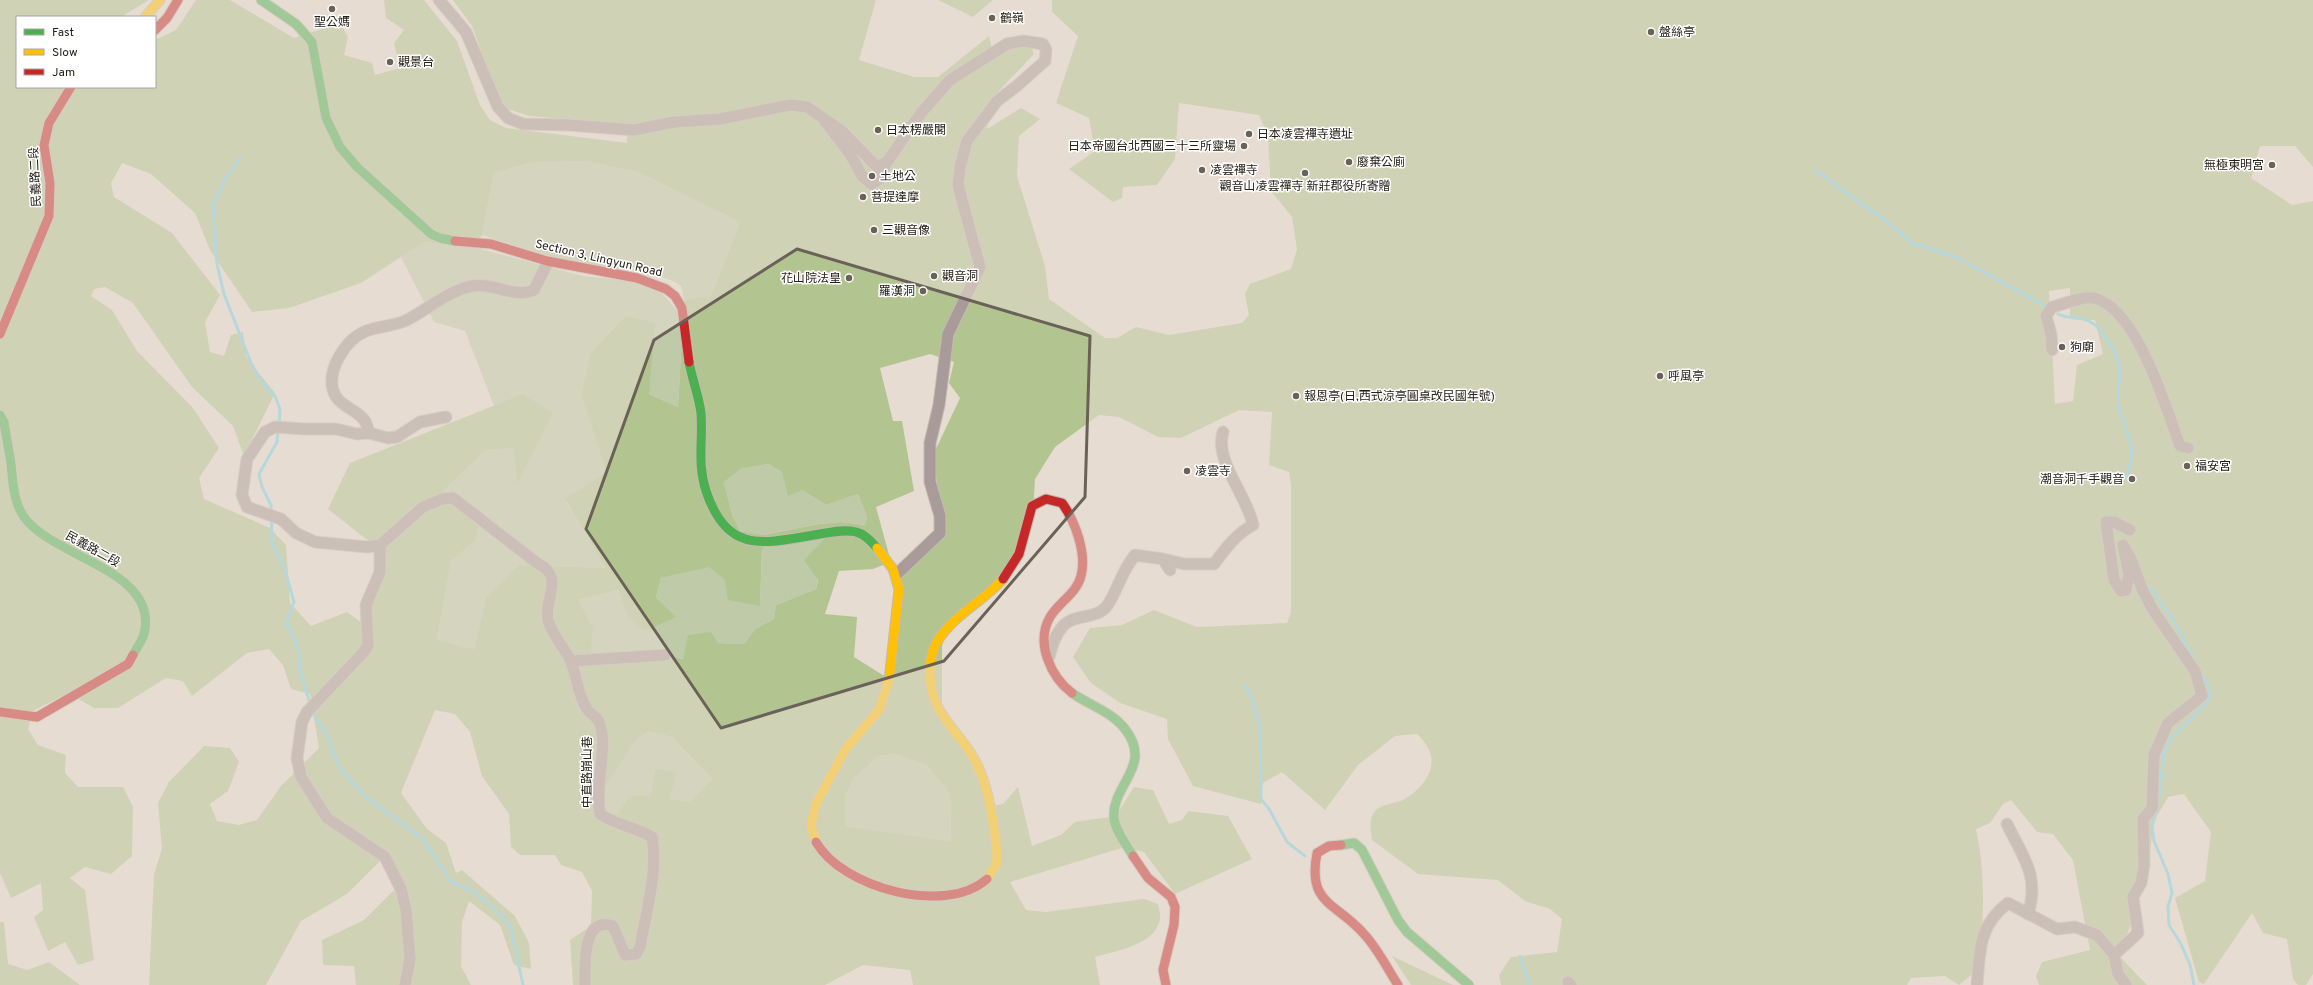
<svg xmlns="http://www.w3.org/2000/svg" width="2313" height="985" viewBox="0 0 2313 985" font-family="Overpass,'Noto Sans TC',sans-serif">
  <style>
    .green { fill: #bfcba8 }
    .forest { fill: #b2c591; fill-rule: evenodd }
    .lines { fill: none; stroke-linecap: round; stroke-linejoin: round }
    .stream { stroke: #7ad2ea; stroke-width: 3 }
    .street-casing { stroke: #c3bab1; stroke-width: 13 }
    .fast-casing { stroke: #c3bab1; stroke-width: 11 }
    .slow-casing { stroke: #c3bab1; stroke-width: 11 }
    .jam-casing { stroke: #c3bab1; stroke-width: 11 }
    .street { stroke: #a99b99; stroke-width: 11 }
    .fast { stroke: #4caf50; stroke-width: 9 }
    .slow { stroke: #ffc107; stroke-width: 9 }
    .jam { stroke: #c62828; stroke-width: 9 }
    .marked { fill: none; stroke: #6a6259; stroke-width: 3; stroke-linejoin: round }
    .poi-dot { fill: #6a6259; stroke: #fff; stroke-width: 1.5 }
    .labels { text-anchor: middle; stroke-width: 3; stroke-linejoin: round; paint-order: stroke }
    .poi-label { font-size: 12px; fill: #262018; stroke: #fff; text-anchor: start }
    .street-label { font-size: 12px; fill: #262018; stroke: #fff }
  </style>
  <rect width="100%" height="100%" fill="#e7dcd1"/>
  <path class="green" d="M585 161 638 172 740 222 711 296 684 300 681 286 671 280 639 270 570 263 482 235 494 173 529 163Z
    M424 242 473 247 583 276 653 283 683 317 678 407 649 394 581 395 606 472 565 500 607 568 518 565 486 598 474 649 437 640 451 561 475 541 443 491 486 450 515 448 517 483 523 395 494 406 465 331 434 322 401 257Z
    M768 464 782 472 802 490 826 505 858 494 867 517 865 525 841 522 819 524 763 535 740 531 732 514 724 482 741 469Z
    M824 539 816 589 776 605 774 619 755 629 744 644 718 643 684 659 663 654 590 661 578 600 618 590 627 614 656 598 661 578 710 566 760 606 762 548Z
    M648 731 672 737 712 779 689 802 668 799 677 772 651 796H629L618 813 605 818 598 796 634 742Z
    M895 754 927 765 950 794 951 841 845 826V796L854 778 879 756Z"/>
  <path class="forest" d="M0 0H149L121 17H17V87H155V40L176 30 196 0H230L294 38 340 23 348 37 344 55 372 63 375 75 400 68 394 43 404 30 386 18 384 0H424L457 41 480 105 490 120 506 128 627 143V125L530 116 507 109 498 97 472 26 453 0H876L859 60 914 77H938L989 36 994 59 1027 36 1034 54 993 97 987 129 1021 108 1040 119 1019 136 1017 176 1045 266 1049 299 1105 338H1117L1136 327 1169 335 1242 323 1249 315 1245 294 1250 284 1291 269 1297 249 1292 217 1271 191 1268 135 1259 115 1179 103 1175 159 1157 185 1123 187 1122 198 1113 202 1069 169 1095 151 1089 118 1056 103 1078 36 1052 12V0H2313V167L2295 146H2260L2251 178 2292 205 2313 201V974L2306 985H2298L2293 979 2287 939 2263 933 2252 913 2204 984 2199 982 2175 898 2205 881 2211 832 2184 794 2168 797 2153 823 2149 866 2120 957 2147 985H2039L2036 976 2042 962 2090 950 2073 860 2053 834 2037 832 2011 800 2003 804 1990 823 1976 829C1986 875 1984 922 1978 969L1959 985 1945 976 1911 978 1907 985H1501L1499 975 1511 957 1557 952 1562 919 1550 909 1525 901 1498 880 1418 874 1372 840C1371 830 1368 818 1376 810 1383 803 1399 804 1408 797 1432 780 1442 757 1417 734L1395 736 1358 765 1325 810 1282 772 1263 783 1261 804 1193 786 1168 739 1167 719 1120 703 1091 683 1073 657 1090 628 1122 625 1154 610 1197 627 1287 623 1291 613V484L1289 472 1269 465 1272 412 1239 410 1181 438 1158 437 1119 417 1099 415 1055 447 1035 479 1032 527 1023 549 944 636 942 647V705L992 806 1003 804 1018 787 1032 846 1061 835 1075 822 1116 816 1134 787 1153 790 1169 824 1182 820 1188 811 1228 816 1252 859 1175 894 1144 852 1125 847 1010 882 1026 910 1046 912 1144 899 1158 904C1159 908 1161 915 1160 919 1156 945 1115 951 1095 957L1100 985H913L910 970 863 965 825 985H573L570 940 591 926 592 891 582 872 561 865 555 855H520L511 847 509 814 482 776 470 732 455 714 435 710 401 793 427 829 446 843 456 873 462 870 515 916 529 943 531 969 514 965 500 925 469 901 462 922 461 966 471 985H356L354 966 323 965 322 940 364 920 403 881 384 857 347 894 301 921 266 985H149L154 874 162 849 158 803 169 782 204 746 230 748 239 762 228 791 210 804 217 821 239 825 257 820 281 786 319 748 310 694 291 689 283 665 269 649 247 653 192 696 183 681 166 678 118 708H94L68 693 33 711 28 729 38 745 66 755 65 773 78 787H123L133 807 132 856 111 874 85 867 70 878 85 890 94 960 78 965 65 942 48 951 34 917 43 910 41 883 11 898 0 873ZM585 161 638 172 740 222 711 296 684 300 678 407 649 394 655 323 626 316 591 353 581 395 606 472 565 499 606 568 518 565 486 598 474 649 437 640 451 561 475 541 482 511 443 491 486 450 514 448 517 484 553 413 523 394 350 463 328 509 380 550 365 625 347 612 311 626 290 603 286 545 270 528 204 499 199 478 219 448 193 408 137 351 112 310 91 296 94 289 105 287 133 303 192 387 233 426 244 456 275 393 246 357 243 332 231 335 224 356 210 352 205 322 220 295 172 233 114 197 111 183 122 163 151 174 195 213 210 250 252 312 289 308 361 283 424 242 473 247 482 235 494 173 529 163ZM2070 288V319L2095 320 2103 354 2077 365 2073 401 2055 404 2049 291ZM930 354 954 362 949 383 960 398 935 451 939 535 896 585 886 677 854 657 857 617 825 614 839 571 873 569 891 562 876 507 914 491 902 421H893L880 368ZM768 464 782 472 788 496 802 490 826 505 858 494 867 517 865 525 841 522 819 524 763 535 740 531 732 514 724 482 741 469ZM824 539 804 560 818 580 816 589 776 605 774 619 755 629 744 644 718 643 711 632 688 635 683 659 663 654 590 660 593 629 578 600 618 590 627 614 644 631 676 617 656 598 661 578 709 567 725 580 728 600 760 606 762 548ZM648 731 672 737 712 779 689 802 669 799 677 772 655 769 651 796H629L618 813 605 818 599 796 634 742ZM895 754 927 765 950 794 951 841 845 826V796L854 778 879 756Z
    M938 0H993L973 17Z
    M0 922H4L8 964 27 970 49 962 80 985H0Z
    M1392 956 1453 985H1411Z"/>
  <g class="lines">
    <path class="stream" d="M240 157 224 181 213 204 217 264 224 294 251 363 262 382 275 396 280 409 279 425
      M1815 170 1882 218 1914 244 1956 257 2044 305
      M2058 314C2070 320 2084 315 2095 325 2105 334 2117 352 2119 366 2121 379 2116 393 2119 406 2126 439 2138 439 2127 476
      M278 430 277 442 259 474 262 487 271 505 272 543 285 570 294 602 286 622 298 646 300 670 310 704
      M2151 588 2176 625 2196 664
      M1245 685 1253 701 1260 728 1261 799 1269 809 1287 842 1305 856
      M312 710 316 720 327 734 336 760 344 773 366 797 423 839 450 881 476 893 502 916 511 929 523 985
      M1520 956 1529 985
      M2194 985 2190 965 2181 944 2169 925 2168 907 2172 893 2168 874 2154 841 2152 826 2158 806 2164 753 2171 738 2202 708 2210 697 2208 686 2200 671"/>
    <g class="street-casing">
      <path id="street" d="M439 0 466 32 498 107 508 118 523 124 568 125 634 130 674 122 720 119 790 105 807 107 842 131 877 167 887 162
        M824 120 850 154 862 176 871 184 878 180 887 162 921 113 950 80 1007 44 1023 41 1043 44 1046 50 1045 61 1018 85 997 101 967 141 960 167 958 185 980 267 948 334 939 405 930 443V482L940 516V533L897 574
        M548 262 534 290C514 299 493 282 472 286 448 291 428 309 407 320 395 326 379 326 366 331 346 339 327 369 333 390 337 406 357 409 365 421 367 425 368 429 369 433L357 434 336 429H305L275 427 265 432 247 459 242 495 247 507 281 519 296 533 315 542 367 547 380 545 423 507 442 499 453 498 537 563C566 577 543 599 548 620 552 636 565 647 571 662 577 677 578 696 587 709 590 714 597 717 599 722 609 743 594 787 600 814 616 825 635 827 652 837 658 874 646 911 640 947L636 954 625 955 613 926C582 915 585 966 585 985
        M2052 350 2051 334 2046 316 2052 307C2064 304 2082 296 2094 298 2137 308 2166 408 2180 446L2188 448
        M369 433 388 438 397 437 420 422 446 417
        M380 545V572L366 605 368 646 362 654 307 712 302 722 297 758 301 777 327 818 385 857 401 889 406 910 410 959 405 985
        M1163 559 1184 564H1214C1225 549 1236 534 1253 525 1247 495 1214 461 1223 432
        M1049 657C1052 646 1055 635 1063 626 1075 613 1096 620 1107 606 1118 590 1121 572 1135 555L1163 559 1170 570
        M571 661 665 655
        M2007 824C2023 857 2040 876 2028 914
        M1568 982 1571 985
        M1977 985C1980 951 1978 926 2008 903L2057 929 2075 927 2097 935 2114 955
        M2126 985 2118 974 2114 955 2138 933 2133 897 2141 883 2144 865 2143 819 2152 808 2154 755 2168 723 2202 696 2195 671 2153 610 2142 589 2131 559 2123 545 2129 575 2126 590 2121 591 2114 580 2106 522H2114L2130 530"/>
    </g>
    <g class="fast-casing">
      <path id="fast" d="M261 0 296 24 312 42 326 118 340 147 357 167 431 234 440 238 455 241
        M689 362C692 379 699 396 701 413 703 441 697 463 706 491 728 556 764 543 820 534 831 532 845 529 856 532 865 534 872 542 877 548
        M0 415 4 422C6 436 9 450 11 464 13 482 13 501 24 517 53 558 160 570 144 634 142 641 136 649 133 655
        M1072 693C1089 705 1112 712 1125 729 1154 766 1111 785 1114 818 1115 831 1127 845 1133 856
        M1341 845 1354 843 1362 850 1398 920 1407 932 1469 985"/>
    </g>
    <g class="slow-casing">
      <path id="slow" d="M145 17 160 0
        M816 842 811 825 816 804 845 750 879 710 889 680 899 589 893 569 877 548
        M987 879 996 865 997 857C995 828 989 787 976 762 958 728 929 714 930 671 930 661 932 650 937 642 953 615 983 602 1003 579"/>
    </g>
    <g class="jam-casing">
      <path id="jam" d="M155 30 167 18 178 0
        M455 241 491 244 547 261 637 278 666 289 675 296 682 308 689 362
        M0 334 49 216 50 183 44 145 49 123 71 87
        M1003 579 1019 554 1032 506 1046 499 1062 503C1075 521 1087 553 1081 576 1077 593 1059 602 1050 617 1035 643 1051 677 1072 693
        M0 712 37 717 128 664 133 655
        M816 842C842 888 946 916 987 879
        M1341 845 1329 846 1317 853C1307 905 1336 902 1364 934 1378 949 1387 968 1398 985
        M1133 856 1148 878 1171 897 1175 907 1174 925 1163 970 1166 985"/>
    </g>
    <use href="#street" class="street"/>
    <use href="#fast" class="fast"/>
    <use href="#slow" class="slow"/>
    <use href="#jam" class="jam"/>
  </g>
  <path d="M0 0H2313V985H0ZM797 249 1090 336 1085 497 944 661 721 728 586 529 654 340Z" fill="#e7dcd1" fill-opacity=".55" fill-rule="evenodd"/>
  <path class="marked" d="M797 249 1090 336 1085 497 944 661 721 728 586 529 654 340Z"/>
  <g class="poi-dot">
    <circle cx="332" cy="9" r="4"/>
    <circle cx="992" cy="18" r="4"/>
    <circle cx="1651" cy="32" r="4"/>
    <circle cx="390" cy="62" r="4"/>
    <circle cx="878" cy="130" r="4"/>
    <circle cx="1249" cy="134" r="4"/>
    <circle cx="1244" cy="146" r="4"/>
    <circle cx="1349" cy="162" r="4"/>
    <circle cx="2272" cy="165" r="4"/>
    <circle cx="1202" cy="170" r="4"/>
    <circle cx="1305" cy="173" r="4"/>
    <circle cx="872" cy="176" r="4"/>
    <circle cx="863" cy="197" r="4"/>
    <circle cx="874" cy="230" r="4"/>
    <circle cx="934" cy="276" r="4"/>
    <circle cx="849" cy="278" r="4"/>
    <circle cx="923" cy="291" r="4"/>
    <circle cx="2062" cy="347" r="4"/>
    <circle cx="1660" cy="376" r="4"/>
    <circle cx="1296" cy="396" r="4"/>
    <circle cx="2187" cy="466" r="4"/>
    <circle cx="1187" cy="471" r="4"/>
    <circle cx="2132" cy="479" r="4"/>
  </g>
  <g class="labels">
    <g class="poi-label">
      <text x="1000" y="22">鶴嶺</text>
      <text x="332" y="26" text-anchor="middle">聖公媽</text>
      <text x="1659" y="36">盤絲亭</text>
      <text x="398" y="66">觀景台</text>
      <text x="886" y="134">日本楞嚴閣</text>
      <text x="1257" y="138">日本凌雲禪寺遺址</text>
      <text x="1236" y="150" text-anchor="end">日本帝國台北西國三十三所靈場</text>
      <text x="1357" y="166">廢棄公廁</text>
      <text x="2264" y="169" text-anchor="end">無極東明宮</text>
      <text x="1210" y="174">凌雲禪寺</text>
      <text x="880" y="180">土地公</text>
      <text x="1305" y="190" text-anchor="middle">觀音山凌雲禪寺 新莊郡役所寄贈</text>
      <text x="871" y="201">菩提達摩</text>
      <text x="882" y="234">三觀音像</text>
      <text x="942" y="280">觀音洞</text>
      <text x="841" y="282" text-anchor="end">花山院法皇</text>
      <text x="915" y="295" text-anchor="end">羅漢洞</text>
      <text x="2070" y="351">狗廟</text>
      <text x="1668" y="380">呼風亭</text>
      <text x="1304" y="400">報恩亭(日,西式涼亭圓桌改民國年號)</text>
      <text x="2195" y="470">福安宮</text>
      <text x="1195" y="475">凌雲寺</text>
      <text x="2124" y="483" text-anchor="end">潮音洞千手觀音</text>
    </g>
    <g class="street-label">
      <text transform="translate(35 177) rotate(-93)" y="4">民義路二段</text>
      <text transform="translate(599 258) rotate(13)" y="4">Section 3, Lingyun Road</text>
      <text transform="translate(93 549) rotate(29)" y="4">民義路二段</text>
      <text transform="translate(587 772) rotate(-90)" y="4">中直路崩山巷</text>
    </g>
  </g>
  <rect x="16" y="16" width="140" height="72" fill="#ffffff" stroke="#a8a6a3"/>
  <rect x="24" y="29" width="20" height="6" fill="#4caf50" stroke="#a8a6a3"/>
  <text x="52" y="36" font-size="12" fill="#262018">Fast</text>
  <rect x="24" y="49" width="20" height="6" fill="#ffc107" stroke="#a8a6a3"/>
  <text x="52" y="56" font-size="12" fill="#262018">Slow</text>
  <rect x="24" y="69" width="20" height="6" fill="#c62828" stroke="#a8a6a3"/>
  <text x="52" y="76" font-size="12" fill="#262018">Jam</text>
</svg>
